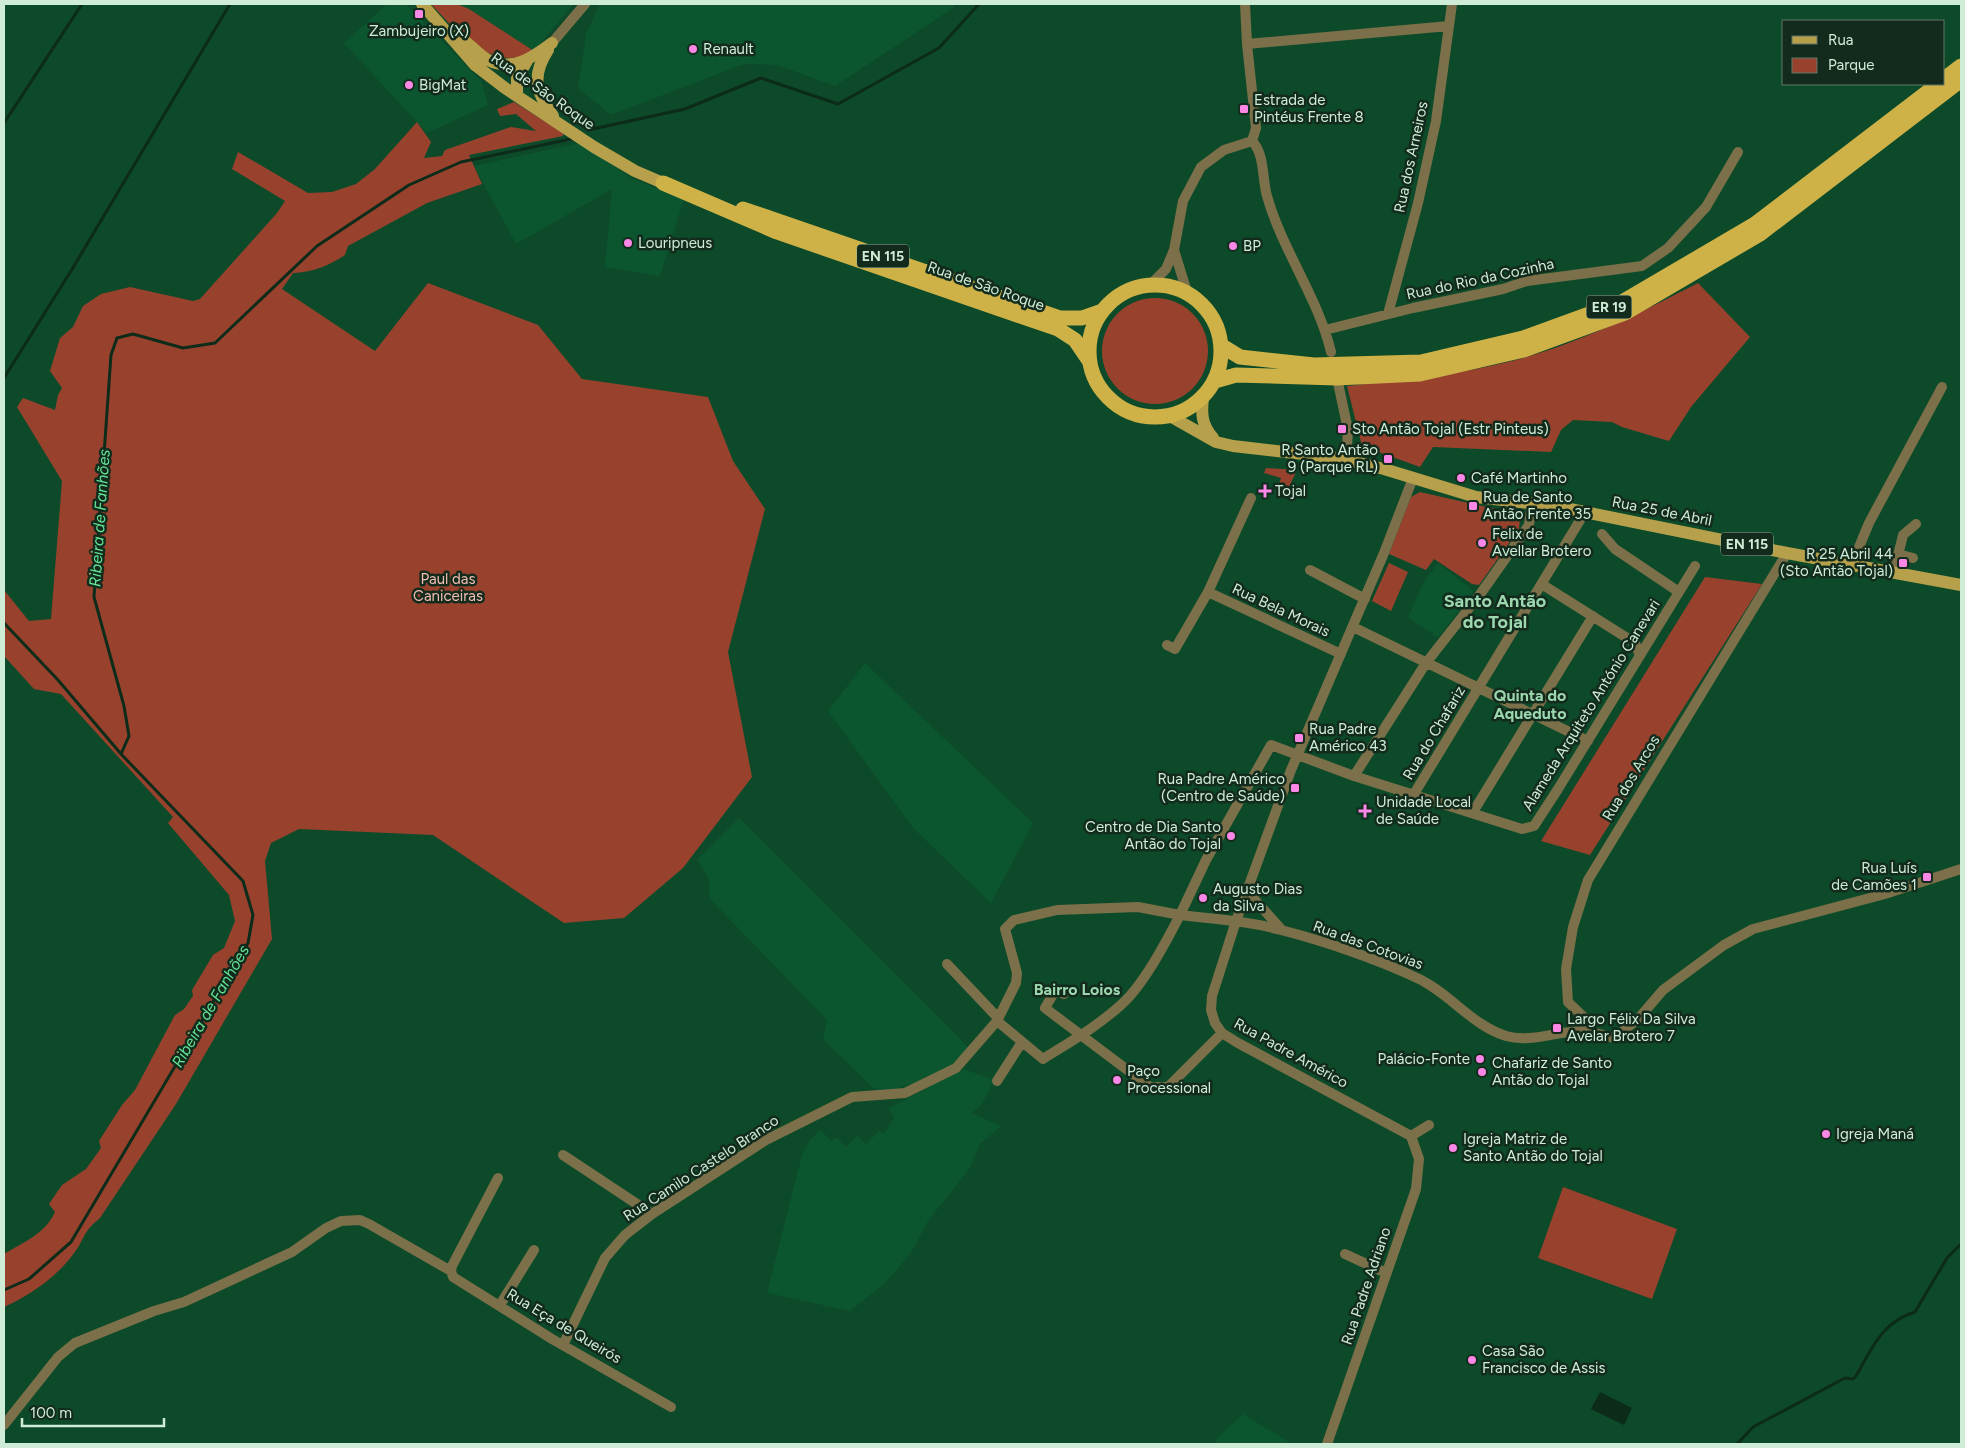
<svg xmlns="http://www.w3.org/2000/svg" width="1965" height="1448" viewBox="0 0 1965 1448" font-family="Figtree,sans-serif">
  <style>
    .built { fill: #0b552f }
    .green { fill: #98422e }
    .water { fill: #0c2b19 }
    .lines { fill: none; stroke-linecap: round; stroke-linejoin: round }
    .stream { stroke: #0c2b19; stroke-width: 3 }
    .minor { stroke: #7b7049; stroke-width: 10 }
    .major { stroke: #b7a04b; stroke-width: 12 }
    .highway { stroke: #ceb248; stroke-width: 15 }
    .poi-dot { fill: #fb87e6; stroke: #132b1c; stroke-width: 2 }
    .labels { text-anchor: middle; stroke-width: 5; stroke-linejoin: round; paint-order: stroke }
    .shield { fill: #132b1c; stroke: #97b29f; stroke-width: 1 }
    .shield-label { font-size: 14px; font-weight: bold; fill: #cfecd7 }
    .poi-label { font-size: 15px; fill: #cfecd7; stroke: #132b1c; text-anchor: start }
    .street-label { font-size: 15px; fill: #cfecd7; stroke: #132b1c }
    .park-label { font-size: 15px; fill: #f2beb1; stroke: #132b1c }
    .water-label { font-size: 16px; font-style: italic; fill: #64e497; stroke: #132b1c }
    .neighbourhood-label { font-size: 16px; font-weight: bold; fill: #9cd7af; stroke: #132b1c }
    .quarter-label { font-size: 18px; font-weight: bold; fill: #9cd7af; stroke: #132b1c }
  </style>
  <rect width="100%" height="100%" fill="#0d4a29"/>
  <path class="built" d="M387 4H406L481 81 488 105 427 133 344 43Z
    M457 4H574L534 51 469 9Z
    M600 4H955L953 8 835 86 777 65 744 64 611 115 578 88 586 34Z
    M579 143 631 178 684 199 660 276 605 267 612 189 516 244 474 166Z
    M1438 563 1474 591 1438 638 1408 617 1424 581Z
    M865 663 1033 823 991 903 913 828 828 711Z
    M739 818 969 1048 952 1065 916 1083 895 1089H874L823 1039 827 1020 710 899 709 879 697 860Z
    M964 1069 994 1080 982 1104 972 1113 1001 1126 980 1144 970 1168 928 1221 911 1253 885 1283 850 1311 767 1293 802 1155 810 1140 820 1130 832 1141 836 1137 846 1147 857 1136 866 1144 879 1131 884 1134 894 1118 889 1108Z
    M1243 1414 1292 1444H1215L1217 1438Z"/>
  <path class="green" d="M431 4H457L469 9 534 51C494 75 456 31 431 4Z
    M514 102 563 133V136L469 155 482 184 427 203 348 246 345 255C328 266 314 272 293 273L282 289 375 351 428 283 538 325 582 379 708 397 733 461 765 509 728 652 752 777 683 868 624 918 564 923 433 835 299 829 271 843 265 861 272 939 176 1104 100 1218C86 1230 87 1231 79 1246 61 1274 33 1294 4 1307V1254C24 1242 45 1234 55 1212L49 1204 62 1185 86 1169 101 1148 99 1141 122 1105 135 1090 175 1015 184 1009 193 996 192 990 213 955 224 948 235 921 229 895 168 823 173 817 61 694 34 689 4 656V590L29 621 51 619 62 481 17 407 23 398 55 410 58 395 62 388 50 371 60 338 73 327 83 306 101 294 130 287 193 301 200 299 277 213 285 201 232 169 238 152 308 193 332 192 356 184 375 169 417 122 431 142 424 158 442 156 445 150 511 127 536 131 516 114 500 116 497 109Z
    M1698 283 1750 337 1691 407 1669 441 1622 427 1612 422 1573 420 1561 430 1551 452 1433 447 1420 467 1362 446 1347 386C1402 380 1458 375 1512 361 1578 344 1638 314 1698 283Z
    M1102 351a53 53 0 1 1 106 0a53 53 0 1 1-106 0Z
    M1266 468 1297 470 1287 491 1278 487 1281 478 1264 473Z
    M1420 492 1517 514 1520 518 1519 529 1479 585 1472 584 1434 559 1426 570 1389 554 1411 497Z
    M1389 563 1408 572 1391 611 1372 601Z
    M1705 577 1762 584 1590 855 1541 841Z
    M1563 1187 1677 1229 1652 1299 1538 1258Z"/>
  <path class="water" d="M1600 1392 1632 1408 1624 1425 1591 1409Z"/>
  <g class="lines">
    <path class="stream" d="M4 123 82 4
      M588 130 685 109 761 78 838 104 939 48 979 4
      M4 378 74 266 230 4
      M4 623 58 680 121 754 243 881 253 915 248 943 71 1242 29 1279 4 1290
      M121 754 129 736 124 706 94 597 111 355 117 338 133 334 183 348 215 343 317 246 409 185 461 162 571 139
      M1737 1444 1753 1427 1845 1378 1853 1379 1856 1376C1872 1348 1882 1322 1915 1312L1947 1258 1961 1244"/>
    <path class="minor" d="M1245 4 1247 44 1256 128 1252 141
      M552 43 585 4
      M1247 44 1449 26
      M1252 141C1265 154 1262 179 1267 196 1282 250 1318 297 1331 352
      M1174 250 1187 292
      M1149 286 1166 269 1174 250 1183 201 1201 167 1224 150 1252 141
      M1388 314 1418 203 1436 121 1452 4
      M1325 330 1413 308 1503 289 1527 281 1642 266 1668 248 1706 207 1738 152
      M1337 378 1348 430 1347 447 1338 458
      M1602 534 1615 549 1679 592
      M1898 554 1913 558
      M1852 564 1869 523 1942 387
      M1695 566 1558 789 1534 826 1522 829 1354 776 1271 745 1206 860 1180 915C1214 919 1248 921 1281 930 1324 941 1377 959 1417 978 1450 993 1471 1025 1506 1036 1533 1044 1562 1028 1589 1032 1597 1033 1606 1036 1615 1038L1639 1018 1663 990 1724 945 1753 929 1885 894 1961 869
      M1310 570 1365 599
      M1894 572 1903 535 1916 524
      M1543 585 1635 643 1640 656
      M1208 592 1341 654
      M1353 627 1588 741
      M1167 645 1175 649 1208 592 1251 498
      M1354 776 1426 663 1481 593 1529 525 1532 503
      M1414 794 1585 512
      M1473 812 1593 616
      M1251 882 1255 900 1281 929
      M947 964 998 1018
      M1064 994 1055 991 1045 1008 1150 1087H1168L1222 1033
      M1588 1031V1021L1568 1002 1566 969 1573 927 1588 880 1787 553
      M997 1081 1022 1042
      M1411 1136 1238 1043 1222 1033 1215 1023 1211 1010 1212 996 1236 921 1291 770 1384 553 1413 478
      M1411 1136 1429 1125
      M563 1155 652 1214
      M498 1178 452 1266 451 1271 453 1277 552 1339 671 1407
      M1345 1254 1386 1273
      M500 1305 534 1250
      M563 1345 605 1258 625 1235 652 1214 766 1140 852 1097 905 1093 956 1068 997 1021 1016 983 1017 973 1005 929 1014 920 1057 910 1138 907 1180 915C1166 942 1144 984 1122 1004 1098 1026 1070 1042 1043 1059L997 1021
      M4 1425 58 1357 75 1343 154 1311 184 1302 292 1252 326 1228 341 1221 360 1220 369 1224 451 1271
      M1327 1444 1416 1189 1419 1159 1411 1136"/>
    <path class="major" d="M422 4 475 65 505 88 594 147 635 171 663 183
      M457 36C469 42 477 54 488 60 513 72 532 58 552 43
      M548 50C531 76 536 92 553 116
      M517 96V78L527 61
      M1203 398C1201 415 1202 425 1213 438
      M1170 416 1216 442 1233 446 1338 458 1384 469 1476 497 1555 506 1787 553 1961 585"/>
    <path class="highway" d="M1944 79 1961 66
      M663 183 777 232 1058 329 1075 340 1090 362
      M743 209 1060 318H1082L1102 311
      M1089 351a66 66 0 1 1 132 0a66 66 0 1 1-132 0Z
      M1222 346 1240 357 1314 365 1421 362 1523 338 1622 302 1755 224 1938 84
      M1215 381 1236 375 1337 378 1420 374 1524 350 1625 313 1760 234 1961 80"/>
  </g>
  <g class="poi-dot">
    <rect x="414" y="9" width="10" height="10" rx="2.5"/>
    <circle cx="693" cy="49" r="5"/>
    <circle cx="409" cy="85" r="5"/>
    <rect x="1239" y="104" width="10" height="10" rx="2.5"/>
    <circle cx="628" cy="243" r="5"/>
    <circle cx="1233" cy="246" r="5"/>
    <rect x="1337" y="424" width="10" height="10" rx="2.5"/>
    <rect x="1383" y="454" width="10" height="10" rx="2.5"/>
    <circle cx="1461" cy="478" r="5"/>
    <path d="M1262.5 483.5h5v5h5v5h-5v5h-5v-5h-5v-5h5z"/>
    <rect x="1468" y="501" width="10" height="10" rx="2.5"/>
    <circle cx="1482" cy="543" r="5"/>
    <rect x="1898" y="558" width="10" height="10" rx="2.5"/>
    <rect x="1294" y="733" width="10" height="10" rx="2.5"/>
    <rect x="1290" y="783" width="10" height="10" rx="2.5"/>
    <path d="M1362.5 803.5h5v5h5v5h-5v5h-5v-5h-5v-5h5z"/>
    <circle cx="1231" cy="836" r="5"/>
    <rect x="1922" y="872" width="10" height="10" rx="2.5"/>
    <circle cx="1203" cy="898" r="5"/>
    <rect x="1552" y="1023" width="10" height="10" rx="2.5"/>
    <circle cx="1480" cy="1059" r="5"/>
    <circle cx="1482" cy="1072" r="5"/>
    <circle cx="1117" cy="1080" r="5"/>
    <circle cx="1826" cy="1134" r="5"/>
    <circle cx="1453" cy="1148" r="5"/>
    <circle cx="1472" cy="1360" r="5"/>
  </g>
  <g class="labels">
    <g class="shield">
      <rect x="857" y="244.5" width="52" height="23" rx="4"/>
      <rect x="1586.5" y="295.5" width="45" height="23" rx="4"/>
      <rect x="1721" y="532.5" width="52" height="23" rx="4"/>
    </g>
    <g class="shield-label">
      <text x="883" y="261">EN 115</text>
      <text x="1609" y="312">ER 19</text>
      <text x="1747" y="549">EN 115</text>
    </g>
    <g class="poi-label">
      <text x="419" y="36" text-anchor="middle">Zambujeiro (X)</text>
      <text x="703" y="54">Renault</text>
      <text x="419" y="90">BigMat</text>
      <text x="1254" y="105">Estrada de<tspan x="1254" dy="17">Pintéus Frente 8</tspan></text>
      <text x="638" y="248">Louripneus</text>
      <text x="1243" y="251">BP</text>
      <text x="1352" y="434">Sto Antão Tojal (Estr Pinteus)</text>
      <text x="1378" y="455" text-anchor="end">R Santo Antão<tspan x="1378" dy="17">9 (Parque RL)</tspan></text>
      <text x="1471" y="483">Café Martinho</text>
      <text x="1275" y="496">Tojal</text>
      <text x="1483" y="502">Rua de Santo<tspan x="1483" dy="17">Antão Frente 35</tspan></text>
      <text x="1492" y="539">Felix de<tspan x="1492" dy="17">Avellar Brotero</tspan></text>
      <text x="1893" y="559" text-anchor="end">R 25 Abril 44<tspan x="1893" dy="17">(Sto Antão Tojal)</tspan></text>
      <text x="1309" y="734">Rua Padre<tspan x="1309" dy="17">Américo 43</tspan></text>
      <text x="1285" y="784" text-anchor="end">Rua Padre Américo<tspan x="1285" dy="17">(Centro de Saúde)</tspan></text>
      <text x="1376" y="807">Unidade Local<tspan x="1376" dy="17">de Saúde</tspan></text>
      <text x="1221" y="832" text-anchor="end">Centro de Dia Santo<tspan x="1221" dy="17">Antão do Tojal</tspan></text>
      <text x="1917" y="873" text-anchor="end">Rua Luís<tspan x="1917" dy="17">de Camões 1</tspan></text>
      <text x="1213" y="894">Augusto Dias<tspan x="1213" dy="17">da Silva</tspan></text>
      <text x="1567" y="1024">Largo Félix Da Silva<tspan x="1567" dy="17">Avelar Brotero 7</tspan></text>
      <text x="1470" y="1064" text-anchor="end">Palácio-Fonte</text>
      <text x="1492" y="1068">Chafariz de Santo<tspan x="1492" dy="17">Antão do Tojal</tspan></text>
      <text x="1127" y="1076">Paço<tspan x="1127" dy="17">Processional</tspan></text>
      <text x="1836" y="1139">Igreja Maná</text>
      <text x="1463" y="1144">Igreja Matriz de<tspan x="1463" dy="17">Santo Antão do Tojal</tspan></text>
      <text x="1482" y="1356">Casa São<tspan x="1482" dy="17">Francisco de Assis</tspan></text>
    </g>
    <g class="street-label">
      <text transform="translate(543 91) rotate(35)" y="5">Rua de São Roque</text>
      <text transform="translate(1411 157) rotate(-78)" y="5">Rua dos Arneiros</text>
      <text transform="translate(1480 279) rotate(-12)" y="5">Rua do Rio da Cozinha</text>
      <text transform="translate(986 286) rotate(19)" y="5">Rua de São Roque</text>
      <text transform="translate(1662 511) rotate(11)" y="5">Rua 25 de Abril</text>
      <text transform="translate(1281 610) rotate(25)" y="5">Rua Bela Morais</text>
      <text transform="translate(1591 705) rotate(-58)" y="5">Alameda Arquiteto António Canevari</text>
      <text transform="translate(1434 733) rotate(-59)" y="5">Rua do Chafariz</text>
      <text transform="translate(1631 778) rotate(-59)" y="5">Rua dos Arcos</text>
      <text transform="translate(1368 945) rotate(20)" y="5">Rua das Cotovias</text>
      <text transform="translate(1291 1053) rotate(29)" y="5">Rua Padre Américo</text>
      <text transform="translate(701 1168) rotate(-33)" y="5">Rua Camilo Castelo Branco</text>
      <text transform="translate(1366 1286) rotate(-71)" y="5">Rua Padre Adriano</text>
      <text transform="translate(564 1326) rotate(31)" y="5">Rua Eça de Queirós</text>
    </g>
    <g class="park-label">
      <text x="448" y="584">Paul das<tspan x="448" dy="17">Caniceiras</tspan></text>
    </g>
    <g class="water-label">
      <text transform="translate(99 518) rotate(-86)" y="6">Ribeira de Fanhões</text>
      <text transform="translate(210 1006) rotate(-60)" y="6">Ribeira de Fanhões</text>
    </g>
    <g class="neighbourhood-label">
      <text x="1530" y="701">Quinta do<tspan x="1530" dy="18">Aqueduto</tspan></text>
      <text x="1077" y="995">Bairro Loios</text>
    </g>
    <g class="quarter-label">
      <text x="1495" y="607">Santo Antão<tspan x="1495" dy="21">do Tojal</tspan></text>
    </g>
  </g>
  <rect width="1965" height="1448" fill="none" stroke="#cfecd7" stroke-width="10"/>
  <rect x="1782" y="20" width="162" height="65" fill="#132b1c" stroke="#5e7867"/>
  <rect x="1792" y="36" width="25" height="8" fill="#b7a04b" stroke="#5e7867"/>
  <text x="1828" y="45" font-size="15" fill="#cfecd7">Rua</text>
  <rect x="1792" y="58" width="25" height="15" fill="#98422e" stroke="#5e7867"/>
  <text x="1828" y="70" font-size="15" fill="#cfecd7">Parque</text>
  <path d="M22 1418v8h142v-8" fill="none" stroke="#cfecd7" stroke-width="2.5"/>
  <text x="30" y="1418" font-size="15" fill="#cfecd7" stroke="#132b1c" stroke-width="4" paint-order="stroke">100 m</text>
</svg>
